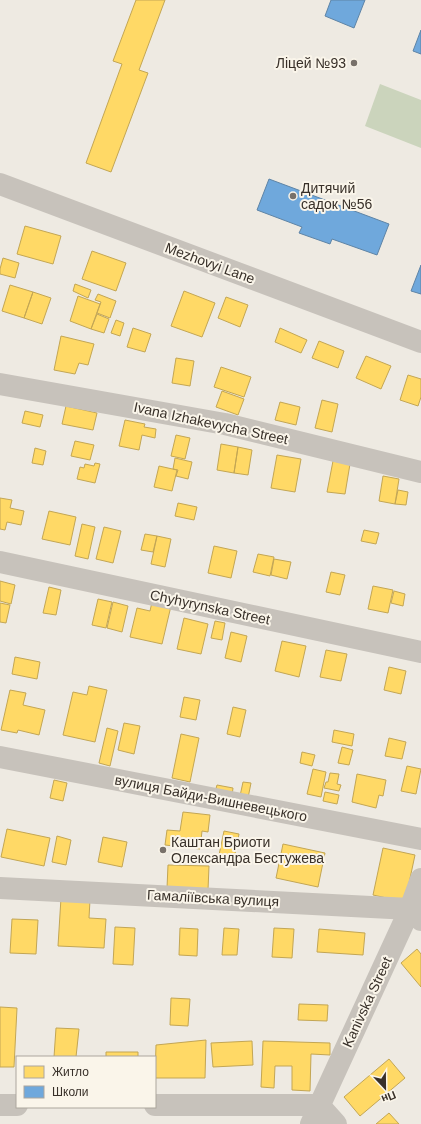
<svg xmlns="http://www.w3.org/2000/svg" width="421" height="1124" viewBox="0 0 421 1124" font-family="Helvetica,sans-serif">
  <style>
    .green { fill: #cbd4bc }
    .homes { fill: #ffd966; stroke: #c3a654 }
    .schools { fill: #6fa8dc; stroke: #5e84a6 }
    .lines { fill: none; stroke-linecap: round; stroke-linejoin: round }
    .minor { stroke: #c7c2bb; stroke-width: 22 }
    .poi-dot { fill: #78716a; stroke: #faf5ea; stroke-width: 1.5 }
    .labels { text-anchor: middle; stroke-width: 4; stroke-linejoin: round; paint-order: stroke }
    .poi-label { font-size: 14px; fill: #383029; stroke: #faf5ea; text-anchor: start }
    .street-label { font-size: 14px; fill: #383029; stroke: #faf5ea }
  </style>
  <rect width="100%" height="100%" fill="#eeeae2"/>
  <path class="green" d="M380 84 421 100V148L365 126Z"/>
  <path class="homes" d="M136 0H165L139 70 148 73 111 172 86 163 122 64 113 61Z
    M25 226 61 236 53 264 17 254Z
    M92 251 126 263 116 291 82 279Z
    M3 258 19 263 15 278 0 274V269Z
    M75 284 91 290 88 298 73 291Z
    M10 285 33 292 24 318 2 311Z
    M184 291 215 303 202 337 171 326Z
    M33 292 51 298 42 324 24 318Z
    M98 294 116 301 110 318 97 313 101 302 95 300Z
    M78 296 100 304 91 329 70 321Z
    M226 297 248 305 240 327 218 318Z
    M97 314 109 319 104 333 91 329Z
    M116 320 124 323 120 336 111 333Z
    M133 328 151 334 145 352 127 347Z
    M280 328 307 340 301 353 275 342Z
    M61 336 94 344 88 365 79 363 75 374 54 370Z
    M319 341 344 351 338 368 312 358Z
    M366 356 391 366 381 389 356 378Z
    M176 358 194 361 190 386 172 383Z
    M221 367 251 377 244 397 214 387Z
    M408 375 421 379V397L418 406 400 400Z
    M222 391 244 399 238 415 216 407Z
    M322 400 338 404 332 432 315 428Z
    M280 402 300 407 296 425 275 420Z
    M66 406 97 413 93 430 62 424Z
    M25 411 43 415 40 427 22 423Z
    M125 420 145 424 144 427 156 429 155 438 142 435 139 450 119 446Z
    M176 435 190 438 185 459 171 456Z
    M75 441 94 445 90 460 71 456Z
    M221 444 238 447 234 473 217 470Z
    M238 447 252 450 248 475 234 473Z
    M35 448 46 451 43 465 32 463Z
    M277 455 301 459 295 492 271 488Z
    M175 458 192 462 188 479 176 476 178 470 173 469Z
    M333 461 350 464 345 494 327 492Z
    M95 463 100 464 95 483 77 479 80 467 84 468 85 464 94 466Z
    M159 466 177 470 172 491 154 487Z
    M383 476 399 479 395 504 379 501Z
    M398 490 408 492 406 505 395 504Z
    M0 498 12 500 10 508 24 511 21 525 7 522 5 530 0 529Z
    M178 503 197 507 194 520 175 516Z
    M49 511 76 517 70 545 42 539Z
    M82 524 95 527 88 559 75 556Z
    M104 527 121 531 113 563 96 559Z
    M364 530 379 533 376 544 361 541Z
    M145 534 157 536 153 552 141 550Z
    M157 536 171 539 165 567 151 564Z
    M214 546 237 551 231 578 208 573Z
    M258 554 274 557 270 576 253 572Z
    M274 559 291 562 287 579 271 575Z
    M331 572 345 575 340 595 326 592Z
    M0 581 15 585 11 604 0 601Z
    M373 586 393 590 388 613 368 609Z
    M49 587 61 590 56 615 43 613Z
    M394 591 405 594 403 606 391 603Z
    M98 599 112 602 106 628 92 625Z
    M113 602 128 606 122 632 107 628Z
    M152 602 171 606 162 644 130 637 137 608 150 611Z
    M0 603 10 605 6 623 0 622Z
    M184 618 208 624 201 654 177 649Z
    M215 621 225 623 222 640 211 638Z
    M231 632 247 636 241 662 225 658Z
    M282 641 306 646 299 677 275 671Z
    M326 650 347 654 341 681 320 677Z
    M15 657 40 662 37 679 12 674Z
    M389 667 406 671 401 694 384 690Z
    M89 686 107 690 95 742 63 735 73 692 87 695Z
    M10 690 26 693 23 705 45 710 39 735 18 730 17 733 1 730Z
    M184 697 200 700 196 720 180 717Z
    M233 707 246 710 240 737 227 734Z
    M124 723 140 726 134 754 118 750Z
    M107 728 118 731 110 766 99 763Z
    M334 730 354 734 352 746 332 742Z
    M181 734 199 738 190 782 172 778Z
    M389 738 406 742 402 759 385 756Z
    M342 747 353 750 349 765 338 763Z
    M302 752 315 755 312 766 300 763Z
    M407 766 421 769 416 794 401 791Z
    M313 769 326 772 321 797 307 794Z
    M330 773 339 774 337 784 341 785 339 791 324 788 326 782H328Z
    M357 774 386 780 383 796 379 795 376 808 352 802Z
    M54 780 67 783 63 801 50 798Z
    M243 782 251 783 248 798 240 796Z
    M217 785 233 788 232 796 215 792Z
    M325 792 339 795 337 804 323 801Z
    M183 812 210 815 208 832 202 831 200 849 165 845 167 830 180 831Z
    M7 829 50 838 44 866 1 857Z
    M224 831 239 834 234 859 219 855Z
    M57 836 71 840 66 865 52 862Z
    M103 837 127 842 122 867 98 862Z
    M283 844 325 853 318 887 276 878Z
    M383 848 415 855 405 902 373 895Z
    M168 865 209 866 208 890 167 888Z
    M61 898 90 900 89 918 106 919 104 948 58 946Z
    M12 919 38 920 36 954 10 953Z
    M115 927 135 928 133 965 113 964Z
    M180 928 198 929 197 956 179 955Z
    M224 928 239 929 237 955H222Z
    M274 928 294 929 292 958 272 957Z
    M319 929 365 933 363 955 317 952Z
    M417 949 421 954V987L401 963Z
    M171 998 190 999 188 1026 170 1025Z
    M299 1004 328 1005 327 1021 298 1020Z
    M0 1007 17 1008 14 1067H0Z
    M56 1028 79 1029 76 1057H54Z
    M206 1040 205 1078H155L156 1045Z
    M252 1041 253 1065 213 1067 211 1043Z
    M263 1041 330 1043V1055L311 1054 310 1091 292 1090V1066H275L274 1088 261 1087Z
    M106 1052H138V1057H106Z
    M389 1059 405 1078 360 1116 344 1097Z
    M389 1113 399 1124H376Z"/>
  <path class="schools" d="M331 0H365L354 28 325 16Z
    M421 30V54L413 51Z
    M269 179 389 224 377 255 332 239 330 244 299 233 302 227 257 210Z
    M421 265V294L411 291Z"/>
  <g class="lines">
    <path class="minor" d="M0 184 421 342
      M0 384 225 424 421 472
      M0 562 421 652
      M0 757 421 839
      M0 888 410 909 421 920
      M0 1105H17
      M155 1105H319L336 1124
      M311 1124 410 909 421 879"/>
  </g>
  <g class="poi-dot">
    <circle cx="354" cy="63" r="4"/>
    <circle cx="293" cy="196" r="4"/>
    <circle cx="163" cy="850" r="4"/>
  </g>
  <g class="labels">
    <g class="poi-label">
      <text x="346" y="68" text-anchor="end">Ліцей №93</text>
      <text x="301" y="193">Дитячий<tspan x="301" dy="16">садок №56</tspan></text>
      <text x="171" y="847">Каштан Бриоти<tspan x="171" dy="16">Олександра Бестужева</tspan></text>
    </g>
    <g class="street-label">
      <text transform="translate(210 263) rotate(20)" y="5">Mezhovyi Lane</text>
      <text transform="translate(211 423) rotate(12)" y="5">Ivana Izhakevycha Street</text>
      <text transform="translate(210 607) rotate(12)" y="5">Chyhyrynska Street</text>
      <text transform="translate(211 798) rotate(11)" y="5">вулиця Байди-Вишневецького</text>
      <text transform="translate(213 898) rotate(3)" y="5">Гамаліївська вулиця</text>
      <text transform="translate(367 1002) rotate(-65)" y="5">Kanivska Street</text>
    </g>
  </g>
  <rect x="16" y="1056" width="140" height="52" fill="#faf5ea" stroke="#aca69d"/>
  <rect x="24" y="1066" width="20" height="12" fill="#ffd966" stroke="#aca69d"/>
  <text x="52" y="1076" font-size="12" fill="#383029">Житло</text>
  <rect x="24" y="1086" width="20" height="12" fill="#6fa8dc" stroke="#aca69d"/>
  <text x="52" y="1096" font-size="12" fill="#383029">Школи</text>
  <g transform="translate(385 1088) rotate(158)" stroke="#faf5ea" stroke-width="3" paint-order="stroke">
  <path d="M0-3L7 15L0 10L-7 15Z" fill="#383029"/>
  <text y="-6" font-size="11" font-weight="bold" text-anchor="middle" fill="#383029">Пн</text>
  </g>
</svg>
